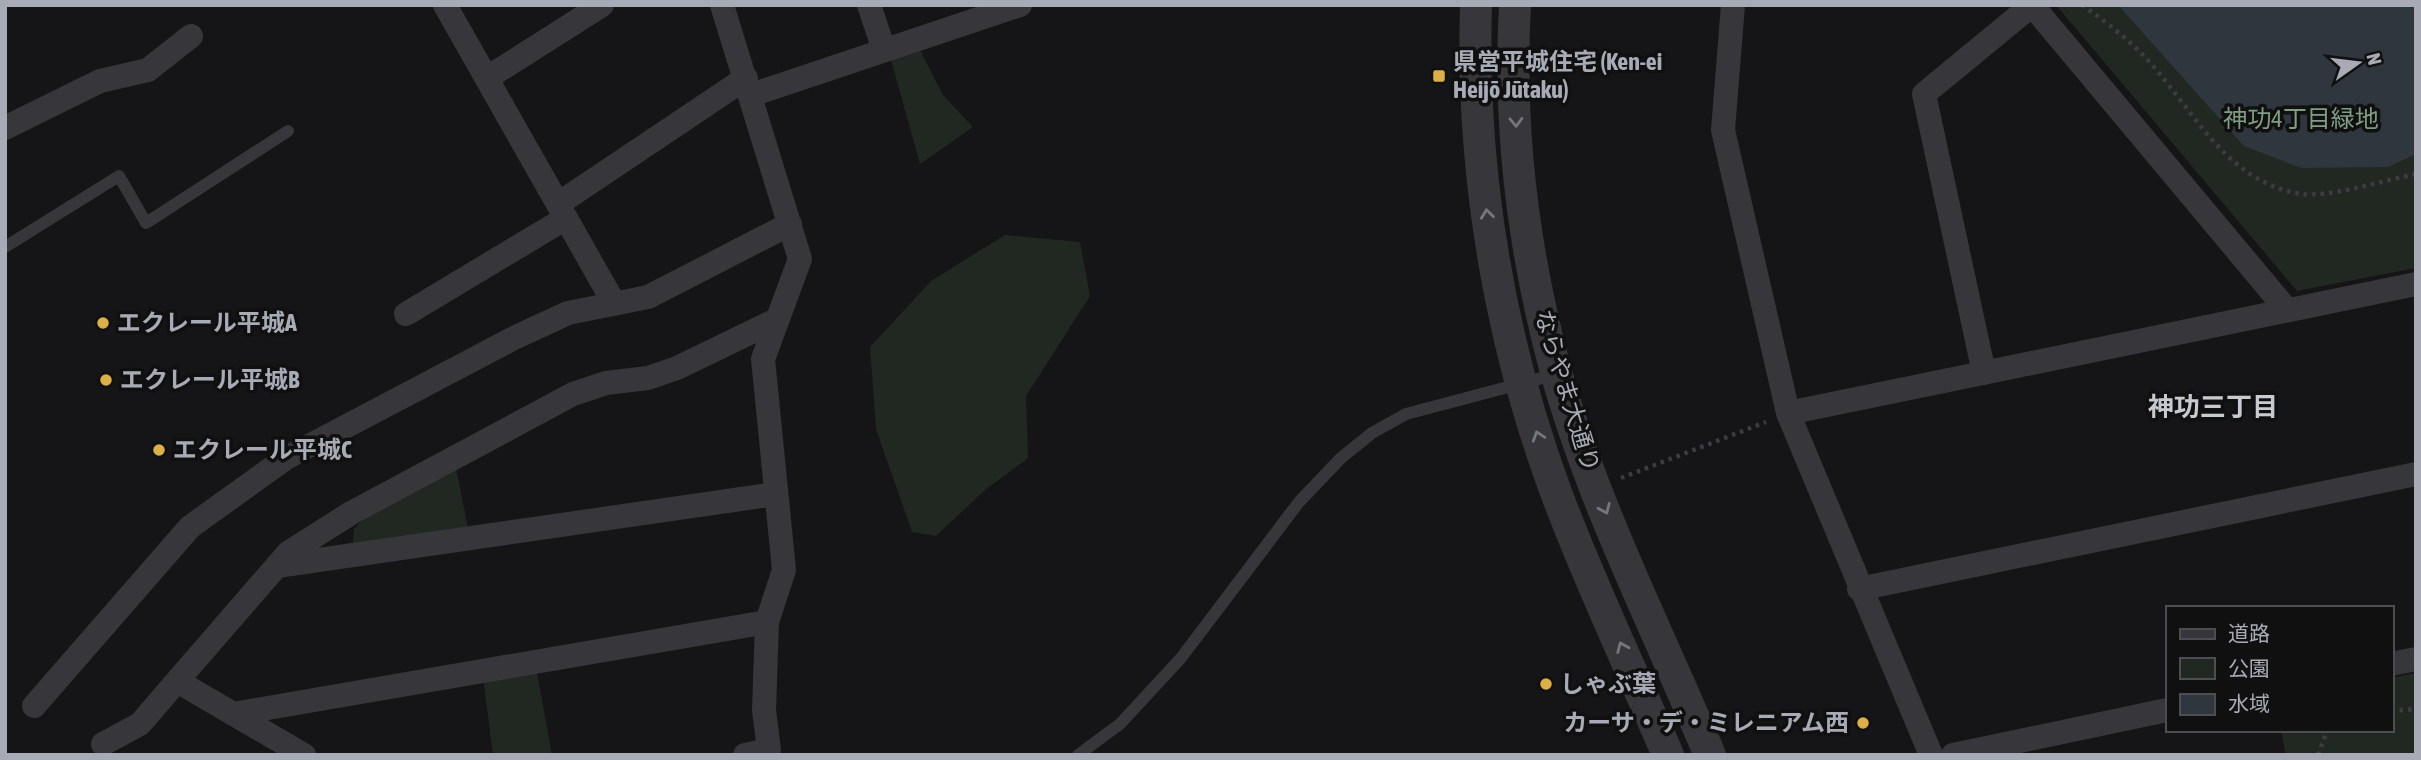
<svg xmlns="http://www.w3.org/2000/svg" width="2421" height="760" viewBox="0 0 2421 760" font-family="'Asap Condensed','Noto Sans JP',sans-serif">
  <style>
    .green { fill: #212822 }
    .water { fill: #2f363d }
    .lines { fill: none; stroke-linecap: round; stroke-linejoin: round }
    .path { stroke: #3c3d41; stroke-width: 4.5; stroke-dasharray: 3.5 5; stroke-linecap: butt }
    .service { stroke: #36363b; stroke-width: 12 }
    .minor { stroke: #36363b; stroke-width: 24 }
    .tertiary { stroke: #36363b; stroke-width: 32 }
    .oneway { stroke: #75767e }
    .poi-dot { fill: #ddb045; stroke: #101011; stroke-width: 2.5 }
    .labels { text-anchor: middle; stroke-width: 7; stroke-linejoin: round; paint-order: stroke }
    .poi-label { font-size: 24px; font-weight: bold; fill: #a8abb5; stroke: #101011; text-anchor: start }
    .park-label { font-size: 24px; fill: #819e84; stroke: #101011 }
    .street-label { font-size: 24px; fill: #a8abb5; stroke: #101011 }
    .neighbourhood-label { font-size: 26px; font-weight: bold; fill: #c8cad1; stroke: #101011 }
  </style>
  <rect width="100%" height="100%" fill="#151416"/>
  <path class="green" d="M2056 5H2416V268L2297 291Z
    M919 48 943 95 973 127 920 164 890 57Z
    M1005 235 1080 242 1090 296 1026 396 1028 458 985 490 936 536 912 532 876 429 870 347 931 281Z
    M456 468 469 533 353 543 354 529 362 520Z
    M536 667 552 755H493L483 677Z
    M2416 673V755H2286L2281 730H2391V678Z"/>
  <path class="water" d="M2118 5H2416V154L2388 167 2301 168 2244 146Z"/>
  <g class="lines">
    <path class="path" d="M2082 5C2102 19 2123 35 2140 52 2191 103 2221 180 2300 194 2328 198 2386 180 2416 174
      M1621 478 1766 422
      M2391 711 2416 709
      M2318 755 2327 730"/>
    <path class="service" d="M5 247 119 176 146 223 288 131
      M1078 755 1120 724 1181 658 1299 502 1341 458 1372 433 1406 414 1557 374"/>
    <path class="minor" d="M445 5 614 303
      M869 5 884 50
      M1733 5 1723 130 1788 413 1931 755
      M487 78 602 5
      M751 95 1020 5
      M5 128 100 81 148 70 191 36
      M558 204 746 78
      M406 314 566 218
      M1984 373 1924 94 2032 5 2287 310
      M1788 413 2416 284
      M277 566 776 494
      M1859 589 2416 474
      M2391 664 2416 659
      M34 706 190 527 286 458 516 337 568 313 648 297 790 224
      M233 714 767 622 784 570 763 359 800 259 722 5
      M103 744 140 724 177 681
      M304 755 177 681 288 553 351 513 573 394 606 383 648 378 677 368 778 319
      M745 755 769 750 764 710 767 622
      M1953 755 2167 710"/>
    <path class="tertiary" d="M1476 5C1471 172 1499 339 1557 495 1590 583 1631 669 1668 755
      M1515 5C1508 128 1524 254 1556 372 1593 504 1657 629 1710 755"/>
  </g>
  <defs><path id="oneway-chevron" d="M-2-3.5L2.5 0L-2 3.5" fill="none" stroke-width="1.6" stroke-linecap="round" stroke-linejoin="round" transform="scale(1.75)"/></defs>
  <g class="oneway">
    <use href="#oneway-chevron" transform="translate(1516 122) rotate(88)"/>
    <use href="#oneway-chevron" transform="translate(1487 214) rotate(-97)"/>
    <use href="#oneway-chevron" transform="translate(1538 436) rotate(-108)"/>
    <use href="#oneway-chevron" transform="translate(1605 509) rotate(67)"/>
    <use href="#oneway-chevron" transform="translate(1622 647) rotate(-113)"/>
  </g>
  <g class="poi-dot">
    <rect x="1432" y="69" width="14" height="14" rx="3.5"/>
    <circle cx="103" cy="323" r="7"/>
    <circle cx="106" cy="380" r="7"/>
    <circle cx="159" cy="450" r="7"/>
    <circle cx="1546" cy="684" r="7"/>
    <circle cx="1863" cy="723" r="7"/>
  </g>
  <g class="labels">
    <g class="poi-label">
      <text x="1453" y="70">県営平城住宅 (Ken-ei<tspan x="1453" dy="28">Heijō Jūtaku)</tspan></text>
      <text x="117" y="331">エクレール平城A</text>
      <text x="120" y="388">エクレール平城B</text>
      <text x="173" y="458">エクレール平城C</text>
      <text x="1560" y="692">しゃぶ葉</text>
      <text x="1849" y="731" text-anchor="end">カーサ・デ・ミレニアム西</text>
    </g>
    <g class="park-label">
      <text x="2301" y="127">神功4丁目緑地</text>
    </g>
    <g class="street-label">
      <text transform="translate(1567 391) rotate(73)" y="8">ならやま大通り</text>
    </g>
    <g class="neighbourhood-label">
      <text x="2213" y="416">神功三丁目</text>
    </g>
  </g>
  <rect width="2421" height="760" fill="none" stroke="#a8abb5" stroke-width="14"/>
  <rect x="2166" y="606" width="228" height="126" fill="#101011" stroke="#4d4e53" stroke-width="2"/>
  <rect x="2180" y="629" width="35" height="10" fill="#36363b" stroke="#4d4e53" stroke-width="2"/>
  <text x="2228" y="641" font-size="21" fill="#a8abb5">道路</text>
  <rect x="2180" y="658" width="35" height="21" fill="#212822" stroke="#4d4e53" stroke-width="2"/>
  <text x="2228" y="676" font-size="21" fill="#a8abb5">公園</text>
  <rect x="2180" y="694" width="35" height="21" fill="#2f363d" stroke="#4d4e53" stroke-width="2"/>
  <text x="2228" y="711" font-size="21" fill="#a8abb5">水域</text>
  <g transform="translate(2358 63) rotate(76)" stroke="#101011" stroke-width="5" paint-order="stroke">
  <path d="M0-5L12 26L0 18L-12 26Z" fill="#a8abb5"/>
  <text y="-10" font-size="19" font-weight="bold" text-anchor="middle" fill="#a8abb5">N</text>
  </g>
</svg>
